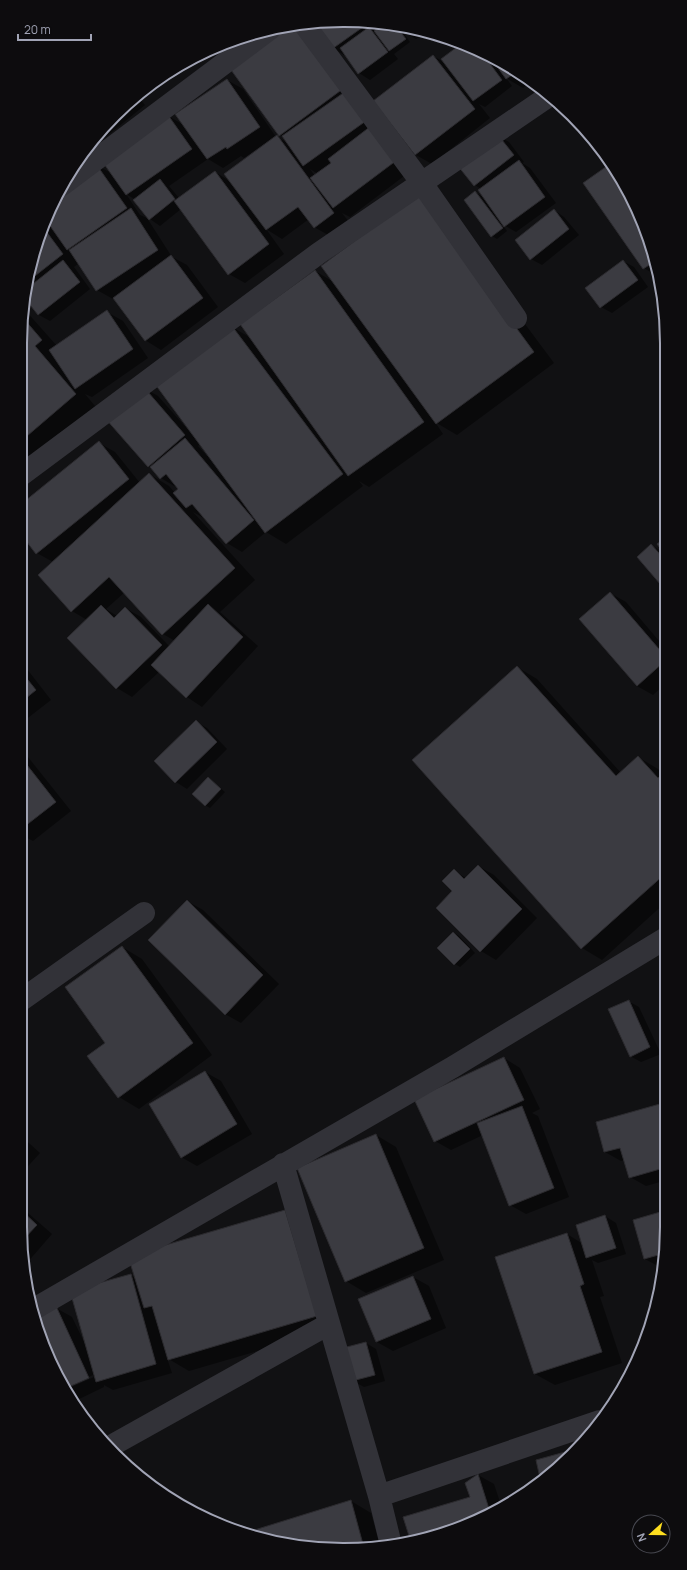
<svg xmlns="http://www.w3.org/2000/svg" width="687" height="1570" viewBox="0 0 687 1570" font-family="Manrope,sans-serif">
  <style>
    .shadow { fill: #0007; fill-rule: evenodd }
    .building { fill: #3b3b41; stroke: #2c2b2f }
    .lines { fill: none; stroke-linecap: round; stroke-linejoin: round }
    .street { stroke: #323238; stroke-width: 22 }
    .rim { fill: none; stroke: #a1a4b5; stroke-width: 2 }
  </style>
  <rect width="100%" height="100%" fill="#111113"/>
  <path class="shadow" d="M323 21 386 23 426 32 416 39 402 31 410 42 394 54 398 59 370 80 359 73 345 54 344 55 333 48 314 22Z
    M303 24 412 170 350 217 342 213 349 222 330 236 314 227 309 219 282 239 266 229 284 254 245 283 229 274 181 209 160 226 150 219 136 200 126 194 140 215 147 218 172 257 187 265 218 307 161 350 145 340 114 298 113 299 97 290 79 263 74 267 90 289 50 321 39 315 27 300 37 239 46 221 49 223 96 165 113 174 168 116 184 125 227 80 243 89 276 137 287 142 284 137 280 135 276 28ZM264 144 265 145 231 182 215 172 179 198 169 186 208 159 223 168 241 156 244 158ZM310 169 318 174 315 176Z
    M448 37 531 82 523 88 506 78 512 86 485 107 479 104 490 118 432 164 416 155 375 102 433 56 446 63 457 49 453 46Z
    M137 96 145 105 85 154 84 153 100 130Z
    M498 136 509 142 524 162 522 163 530 168 556 203 516 232 502 224 507 231 497 239 492 236 465 200 475 192 485 198 481 189 475 185 460 166Z
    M611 165 642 219 657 276 644 268 585 183Z
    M438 207 554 363 457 435 435 422 443 434 369 487 359 481 363 486 286 544 266 532 242 552 227 543 203 516 202 517 193 512 255 580 220 612 258 646 202 707 187 697 159 672 132 697 117 688 87 620 72 611 53 562 37 553 99 443 115 452 140 483 149 474 169 486 175 493 179 489 161 478 153 469 149 466 106 418 142 387 158 396 190 432 232 327 251 338 315 271 332 281ZM200 444 209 455 207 456 198 446ZM125 592 163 634 175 641 170 647 141 617 125 608 117 616 106 609Z
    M554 210 564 217 579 235 542 265 531 259Z
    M623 261 634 267 648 287 612 313 601 307Z
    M25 310 57 346 107 312 123 321 148 358 92 397 85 394 95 406 20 471V343Z
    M665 539V586L662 584 651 545 665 553Z
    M610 593 626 602 665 648V684L653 695 637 686Z
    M20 660 51 700 20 724Z
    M517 667 537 679 621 773 638 757 658 769 663 774 666 772V902L602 960 582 948 414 760Z
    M196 722 207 728 227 749 187 789 176 782 156 761Z
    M20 747 71 811 33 841 20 834Z
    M208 778 225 792 210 808 205 805Z
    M478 866 494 875 537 918 496 960 481 951 453 891 454 871 466 878Z
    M187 901 203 910 279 984 241 1023 225 1014Z
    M454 933 459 936 475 953 460 967 455 964 439 948Z
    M122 947 142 959 212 1055 139 1109 119 1097 107 1043Z
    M628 1001 639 1007 661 1054 641 1062 630 1056Z
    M504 1058 520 1068 540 1109 532 1113 538 1116 569 1197 526 1214 510 1205 483 1135 451 1150 435 1141Z
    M205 1072 221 1081 252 1134 197 1166 181 1157Z
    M667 1103V1180L646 1186 630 1177 625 1160 621 1161 605 1152Z
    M20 1135 40 1153 20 1175Z
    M376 1135 396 1147 444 1260 366 1293 346 1281Z
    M20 1206 52 1234 26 1264 20 1226Z
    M285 1211 336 1328 189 1371 167 1358 172 1373 113 1390 104 1385V1387L73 1402 65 1390 94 1377 93 1375 64 1389 37 1331 35 1317 56 1308 72 1317 85 1344H86L130 1275 136 1278Z
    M667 1211V1226L661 1263 656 1265 645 1259 634 1221Z
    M605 1216 616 1223 626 1254 598 1263 592 1260 604 1296 600 1297 622 1363 555 1385 535 1374 496 1258 567 1234 583 1244Z
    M413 1277 429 1286 446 1328 393 1351 377 1342 359 1300Z
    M366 1343 376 1349 385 1381 364 1387 353 1381Z
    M478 1475 494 1484 502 1508 411 1542 404 1518 471 1497 467 1483Z
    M351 1501 371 1513 380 1546 343 1550 281 1544Z"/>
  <path class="building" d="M323 21 370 22 332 49 313 22Z
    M384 23 395 25 406 39 389 51 374 31Z
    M298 25 344 88 279 136 226 63 274 29Z
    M399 26 411 29 405 34Z
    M369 27 388 52 358 74 340 48Z
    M444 36 448 37 458 43 452 47Z
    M461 44 485 57 502 80 473 101 441 59Z
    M433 55 475 109 415 155 373 101Z
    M493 61 515 73 506 79Z
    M227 79 260 127 227 149 226 147 207 159 175 114Z
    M349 89 370 118 303 166 282 136Z
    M168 115 192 149 126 195 102 161Z
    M371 126 397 160 333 208 310 178 331 163 328 159Z
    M277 135 334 213 314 228 298 207 266 230 224 174Z
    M498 135 514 155 474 186 458 166Z
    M519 160 545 197 504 227 478 190Z
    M96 164 127 208 67 250 46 220 60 188Z
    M610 164 642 219 654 262 643 269 583 183Z
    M215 171 269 244 228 275 174 201Z
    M160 179 175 199 149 220 133 200Z
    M475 191 503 228 491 237 464 200Z
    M418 194 534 352 436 424 321 266Z
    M131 208 158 250 96 291 69 250Z
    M554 209 569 229 530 260 515 240Z
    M43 227 63 254 31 279 37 239Z
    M171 255 203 298 145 341 113 298Z
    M63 260 80 282 38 315 27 301 29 287Z
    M623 260 638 280 600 308 585 288Z
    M315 270 424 422 348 476 240 324Z
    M107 310 133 349 75 389 49 350Z
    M24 319 42 340 35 346 76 394 20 442V343Z
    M232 326 343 474 265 533 155 384Z
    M142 385 185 435 148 467 105 418Z
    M185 438 254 520 226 544 192 504 186 508 173 493 178 489 166 474 160 479 150 467Z
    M99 441 129 479 36 554 20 533V505Z
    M149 473 235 568 162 635 109 577 71 612 38 575Z
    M665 538V555L657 544Z
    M651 544 665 560V582L661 585 637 557Z
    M610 592 665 656V661L637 686 579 619Z
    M208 604 243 637 186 698 151 665Z
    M101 605 114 618 125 607 162 645 116 689 67 638Z
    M517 666 616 776 638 756 658 778 666 771V873L581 949 412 760Z
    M20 670 36 690 20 703Z
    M196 720 217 742 175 783 154 761Z
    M20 756 56 802 20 830Z
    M208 777 221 789 205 806 192 794Z
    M478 865 522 909 480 952 436 908 452 891 442 881 454 869 464 879Z
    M187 900 263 975 225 1015 148 940Z
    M453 932 470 949 454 965 437 948Z
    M122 946 193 1043 118 1098 87 1056 105 1043 65 987Z
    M629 1000 650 1047 630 1057 608 1009Z
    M504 1057 524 1100 434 1142 414 1099Z
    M205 1071 237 1124 181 1158 149 1104Z
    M667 1102V1167L629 1178 620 1148 604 1152 596 1122Z
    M522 1106 554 1188 509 1206 477 1123Z
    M376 1134 424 1248 345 1282 297 1168Z
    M20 1209 37 1225 22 1241 20 1226Z
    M285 1210 317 1316 168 1360 152 1306 144 1308 128 1256Z
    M667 1210V1226L662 1254 644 1259 633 1220Z
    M605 1215 616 1248 586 1258 576 1225Z
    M567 1233 584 1284 580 1286 602 1352 534 1374 495 1257Z
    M131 1274 156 1364 96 1382 70 1291Z
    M413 1276 431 1319 376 1342 358 1299Z
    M56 1306 89 1378 64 1389 37 1331 35 1316Z
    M366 1342 375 1375 352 1381 343 1348Z
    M576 1449 540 1478 536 1460Z
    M478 1474 490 1512 411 1542 403 1517 470 1497 465 1483Z
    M351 1500 364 1548 343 1550 281 1544 248 1532Z"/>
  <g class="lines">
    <path class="street" d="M304 24 421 182 516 318
      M62 185 270 29
      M20 476 319 253 549 96
      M20 1001 144 913
      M283 1164 379 1496 391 1545
      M34 1309 453 1067 666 938
      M109 1447 329 1324
      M379 1496 600 1421"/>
  </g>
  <path d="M0 0H687V1570H0ZM343 27H344A316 316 0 0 1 660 343V1227A316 316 0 0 1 344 1543H343A316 316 0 0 1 27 1227V343A316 316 0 0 1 343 27Z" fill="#0d0c0e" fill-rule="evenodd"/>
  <path class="rim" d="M343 27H344A316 316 0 0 1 660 343V1227A316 316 0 0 1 344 1543H343A316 316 0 0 1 27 1227V343A316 316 0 0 1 343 27Z"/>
  <g transform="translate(651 1534) rotate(249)"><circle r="19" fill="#0d0c0e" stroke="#484951"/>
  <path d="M0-3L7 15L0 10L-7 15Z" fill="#fdde1f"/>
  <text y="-6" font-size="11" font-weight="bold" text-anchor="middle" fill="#a1a4b5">N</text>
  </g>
  <path d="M18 34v6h73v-6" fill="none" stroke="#a1a4b5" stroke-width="2"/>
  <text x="24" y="34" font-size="12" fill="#a1a4b5" stroke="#0d0c0e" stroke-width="3" paint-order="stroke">20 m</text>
</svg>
